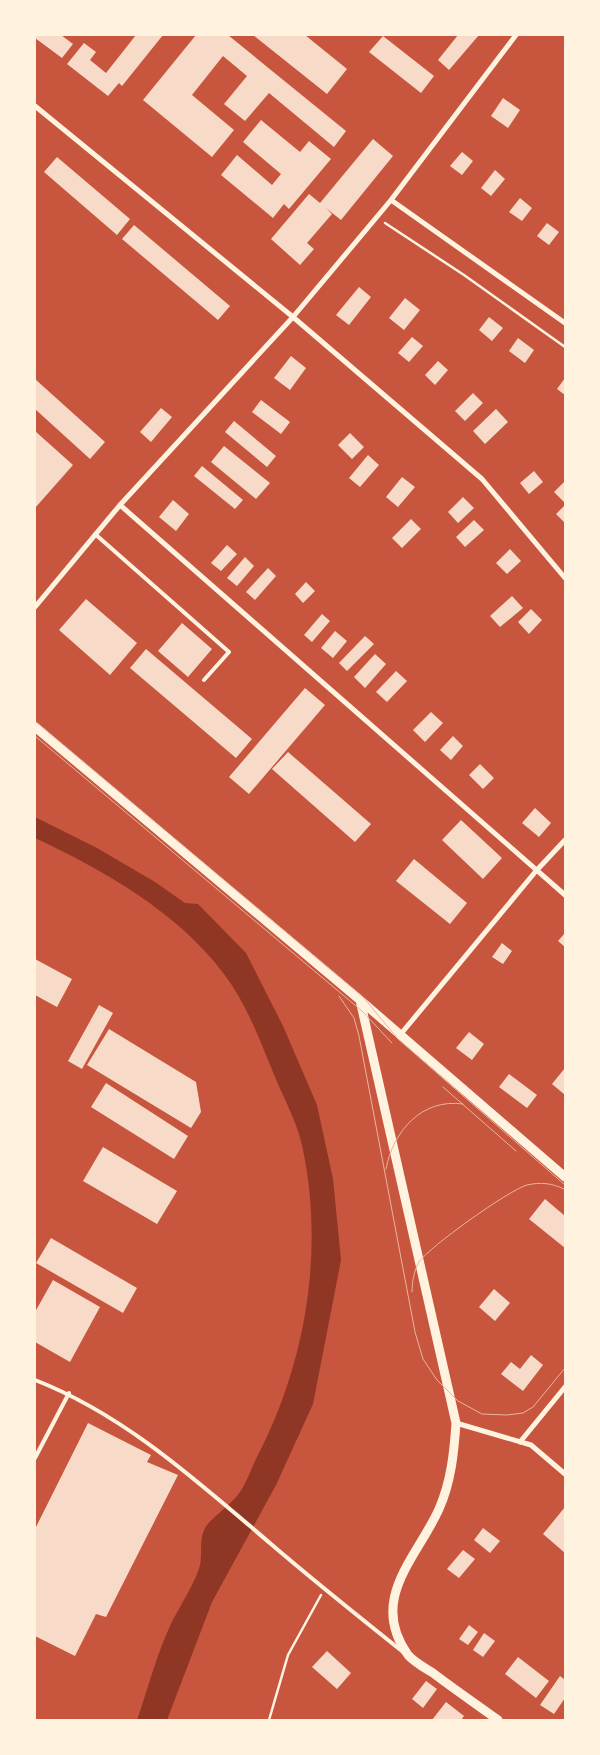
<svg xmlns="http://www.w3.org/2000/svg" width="600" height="1755" viewBox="0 0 600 1755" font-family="Barlow,sans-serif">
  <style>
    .water { fill: #8f3625 }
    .building { fill: #f7dbc8 }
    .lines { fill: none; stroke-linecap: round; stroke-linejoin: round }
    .path { stroke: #fff3e0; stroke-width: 2.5 }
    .service { stroke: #fff3e0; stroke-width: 4 }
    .minor { stroke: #fff3e0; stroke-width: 5 }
    .tertiary { stroke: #fff3e0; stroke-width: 9 }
    .tram { stroke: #e9b49f; stroke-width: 1 }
  </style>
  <rect width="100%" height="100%" fill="#c8553d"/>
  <path class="water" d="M35 817 97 848 155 882 185 903 198 904 246 953 283 1026 317 1105 333 1179 341 1260 313 1404 276 1485 212 1602 167 1720H137C148 1689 156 1656 170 1626 178 1609 196 1582 200 1565 203 1552 198 1537 207 1525 216 1514 231 1505 240 1492 247 1482 251 1469 256 1459 306 1364 325 1250 302 1145 296 1119 282 1095 273 1072 259 1038 246 1003 224 974 178 912 103 870 35 838Z"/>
  <path class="building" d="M35 35H61L73 44 62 58 35 38Z
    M136 35H163L122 86 119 83 108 96 67 64 84 43 96 52 90 60 106 73Z
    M196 35H228L346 131 334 147 269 93 245 121 224 104 247 76 223 56 192 95 234 130 212 157 143 100Z
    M253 35H305L347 69 327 94Z
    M458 35H479L449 70 438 60Z
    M383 36 434 76 421 93 369 52Z
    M503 98 520 110 508 128 491 116Z
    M261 120 300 152 309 141 331 159 289 209 284 204 273 218 221 175 237 155 272 185 281 174 243 142Z
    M373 139 393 156 341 220 326 208 332 214 307 243 314 249 300 265 271 239 309 194 320 203Z
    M462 152 473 161 462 175 450 166Z
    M57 157 130 219 117 235 44 172Z
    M495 170 505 179 491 196 481 188Z
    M520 198 532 208 522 221 509 212Z
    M547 223 559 232 549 245 537 236Z
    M134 225 230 306 218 320 122 239Z
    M359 287 371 297 349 325 336 315Z
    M405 298 420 310 404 330 389 318Z
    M489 317 503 328 492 341 479 330Z
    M412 337 423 346 409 362 398 353Z
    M518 338 534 350 525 363 509 351Z
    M291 356 306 368 290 390 274 378Z
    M438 361 448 370 435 385 425 375Z
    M565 378V395L557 389Z
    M35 379 105 442 90 459 35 409Z
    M473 393 483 403 465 421 455 411Z
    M261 400 290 422 281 434 252 412Z
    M161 408 172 417 151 442 140 432Z
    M496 409 508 422 485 444 473 431Z
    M234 421 276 456 267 467 225 432Z
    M35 431 73 465 35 508Z
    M350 433 364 447 352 459 338 445Z
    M224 446 270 483 256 499 211 462Z
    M368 455 379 465 360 487 349 478Z
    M202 466 243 500 235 509 194 476Z
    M534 471 543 482 529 494 520 483Z
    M402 477 415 487 398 507 386 497Z
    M565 481V503L554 492Z
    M463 497 474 508 458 523 448 512Z
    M173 500 189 514 176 531 159 517Z
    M565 505V523L556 514Z
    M411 519 421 529 402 548 392 538Z
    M474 520 484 530 465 547 456 537Z
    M227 545 237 554 221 571 211 563Z
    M510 549 521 561 507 574 496 563Z
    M245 557 254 566 237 586 227 578Z
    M268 568 276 576 255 600 246 592Z
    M306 582 315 591 303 603 295 594Z
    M512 596 523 608 500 627 490 616Z
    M86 599 137 643 110 675 59 630Z
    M531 609 542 620 529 634 518 622Z
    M322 614 330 621 312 642 304 635Z
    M182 623 212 649 188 677 158 651Z
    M335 631 347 641 333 658 321 648Z
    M365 636 374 644 347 671 339 663Z
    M146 649 252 739 236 758 130 668Z
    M375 654 386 664 365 688 354 677Z
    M396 671 407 681 387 702 376 692Z
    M305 688 325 705 249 794 229 777Z
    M431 712 443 723 425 742 413 730Z
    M453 736 463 746 451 760 440 750Z
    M288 752 371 824 355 842 272 769Z
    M480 764 494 778 483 789 469 775Z
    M535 808 551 823 539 837 522 823Z
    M461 820 502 858 483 879 442 840Z
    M414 859 467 903 450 924 396 881Z
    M565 933V947L558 941Z
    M502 943 512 951 503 964 492 957Z
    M35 959 72 979 57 1007 35 995Z
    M99 1005 113 1013 82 1069 68 1061Z
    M109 1029 196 1082 201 1112 191 1128 87 1065Z
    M469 1032 484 1044 472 1060 456 1048Z
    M565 1068V1095L552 1084Z
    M509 1074 537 1095 527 1108 499 1087Z
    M106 1083 188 1136 174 1159 91 1107Z
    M103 1147 177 1191 157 1224 83 1181Z
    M545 1199 565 1216V1248L529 1219Z
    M51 1238 137 1288 123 1313 36 1263Z
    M53 1280 100 1307 70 1362 35 1342V1312Z
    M494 1289 510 1303 495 1321 479 1307Z
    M531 1355 543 1365 523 1391 501 1374 511 1362 520 1369Z
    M88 1423 151 1455 147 1462 178 1475 106 1617 96 1614 75 1656 35 1636V1529Z
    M565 1507V1553L543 1534Z
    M483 1528 500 1541 490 1553 474 1540Z
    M463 1550 475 1559 459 1578 447 1569Z
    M469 1625 478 1632 468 1645 459 1639Z
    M484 1633 495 1641 483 1657 473 1650Z
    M327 1651 351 1673 337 1689 312 1667Z
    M518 1657 549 1681 536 1698 505 1674Z
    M560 1676 565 1680V1698L554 1714 540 1705Z
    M426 1681 437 1689 423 1708 412 1699Z
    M446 1702 464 1716 461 1720H432Z"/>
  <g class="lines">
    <path class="path" d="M385 223 464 275 565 347
      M269 1720 288 1655 321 1595"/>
    <path class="service" d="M95 534 229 652 204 680
      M35 1380C125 1415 198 1482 271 1544 314 1581 358 1616 403 1652
      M35 1458 69 1393"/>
    <path class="minor" d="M35 106 293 317 482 479 565 578
      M391 200 565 323
      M120 505 565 895
      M35 607 120 505 293 317 391 200 516 35
      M400 1035 536 871 565 840
      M456 1423 531 1445 565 1474
      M520 1442 565 1387"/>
    <path class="tertiary" d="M35 727 360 1000 565 1177
      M360 1000 456 1423C454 1453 451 1482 439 1509 417 1558 368 1599 408 1655 414 1662 425 1668 433 1673 454 1689 476 1704 498 1720"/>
    <path class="tram" d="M35 721 363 997 398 1039 565 1185
      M35 736 362 1011 392 1043
      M339 996 354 1018 359 1036 415 1332 423 1359 437 1380 458 1401 482 1414 507 1415 523 1413 533 1407 565 1368
      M443 1087 516 1151
      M386 1169C393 1131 422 1098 463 1104
      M412 1292C412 1283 414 1270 419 1262 429 1247 509 1190 527 1185 540 1182 552 1183 564 1189"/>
  </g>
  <rect width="600" height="1755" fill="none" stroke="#fff3e0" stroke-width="72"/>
</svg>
